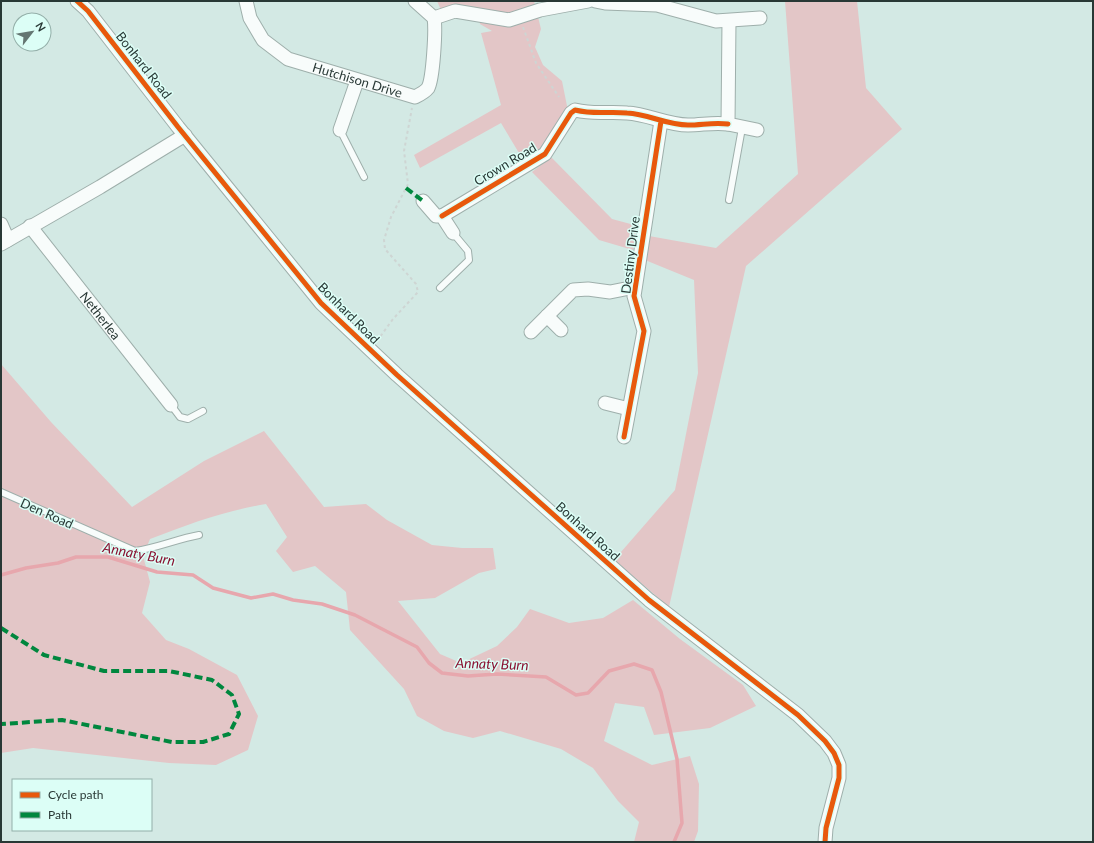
<svg xmlns="http://www.w3.org/2000/svg" width="1094" height="843" viewBox="0 0 1094 843" font-family="Lato,sans-serif">
  <style>
    .green { fill: #e3c6c7 }
    .lines { fill: none; stroke-linecap: round; stroke-linejoin: round }
    .stream { stroke: #e7a7ad; stroke-width: 3.5 }
    .service-casing { stroke: #9eafab; stroke-width: 8 }
    .minor-casing { stroke: #9eafab; stroke-width: 15 }
    .path { stroke: #ced5d3; stroke-width: 2; stroke-dasharray: 3 3; stroke-linecap: butt }
    .service { stroke: #f8fcfb; stroke-width: 6 }
    .minor { stroke: #f8fcfb; stroke-width: 13 }
    .quiet { stroke: #00873e; stroke-width: 4; stroke-dasharray: 8 4; stroke-linecap: butt }
    .cycleway-casing { stroke: #dcfef6; stroke-width: 8 }
    .cycleway { stroke: #e8590c; stroke-width: 5 }
    .labels { text-anchor: middle; stroke-width: 3; stroke-linejoin: round; paint-order: stroke }
    .street-label { font-size: 13px; fill: #283835; stroke: #dcfef6 }
    .water-label { font-size: 14px; font-style: italic; fill: #8a1131; stroke: #dcfef6 }
  </style>
  <rect width="100%" height="100%" fill="#d3e9e4"/>
  <path class="green" d="M437 1H534L541 29 535 47 543 65 562 81 568 111 540 149 525 163 501 123 420 168 414 155 501 105 481 33 492 31 480 24 477 8 441 10Z
    M785 1H857L866 88 902 129 746 266 669 607 614 560 675 490 698 373 694 280 645 260 649 236 716 248 798 174Z
    M551 157 612 219 638 226 633 250 599 240 532 172Z
    M1 364 51 422 132 507 204 461 264 431 324 507 366 504 387 520 432 545 462 548H493L496 569 479 573 435 598 398 601 440 654 461 663 497 646 517 627 530 609 569 623 603 618 633 600 680 639 743 685 756 706 710 728 654 735 644 707 615 703 604 741 652 765 690 756 699 784 698 831 694 842H634L639 822 618 801 593 768 561 749 500 731 473 738 444 731 417 716 404 689 350 630 346 592 315 566 293 572 276 551 287 537 266 504C224 511 189 524 150 539L143 556 150 582 142 613 166 640 189 649 237 675 258 716 248 750 216 765 169 763 33 748 1 753Z"/>
  <g class="lines">
    <path class="stream" d="M1 575 26 568 58 563 76 557H108L157 572 193 575 213 588 251 598 273 594 293 600 322 604 355 615 417 647 429 663 442 673 468 676 497 674 546 677 576 695 588 693 609 671 634 664 652 670 661 692 677 759 682 823 674 842"/>
    <g class="service-casing">
      <path id="service" d="M340 130 364 177
        M729 200 742 128
        M440 288 469 260 468 251 453 233
        M171 405 180 417 188 419 203 411
        M1 492 135 551C157 548 177 539 199 535"/>
    </g>
    <g class="minor-casing">
      <g id="minor">
        <path d="M77 1 88 11 178 127 321 303 397 375 649 600 798 715 825 741 834 753 839 765V778L826 828 825 842"/>
        <path id="s1" d="M246 1 250 18 263 40 288 59 415 97C419 95 425 92 428 88 433 79 436 30 434 18L415 1"/>
        <path d="M595 1 605 3 657 5 716 21 760 18"/>
        <path d="M434 18 455 11 509 20 540 10 588 1"/>
        <path d="M729 21 728 124 757 130"/>
        <path d="M340 130 357 81"/>
        <path d="M423 201 436 216H442L453 233"/>
        <path d="M442 216 545 154 571 113 575 110C596 115 607 111 627 113 648 114 667 125 688 125 702 125 714 122 728 124"/>
        <path d="M1 224 8 240"/>
        <path id="s2" d="M30 226 171 405"/>
        <path d="M1 244 100 187 185 135"/>
        <path d="M547 316 561 330"/>
        <path d="M531 332 573 290 588 289 610 292 635 287"/>
        <path d="M605 403 629 409"/>
        <path d="M624 437 644 331 634 296 661 121"/>
      </g>
    </g>
    <path class="path" d="M523 27 536 63 559 97
      M377 341 393 319 418 292 416 284 385 249 384 240 391 217 408 184 404 151 412 108"/>
    <use href="#service" class="service"/>
    <use href="#minor" class="minor"/>
    <path class="quiet" d="M406 188 423 201
      M1 628 44 655 104 671H169L212 680 232 695 239 714 229 734 203 742H172L62 720 1 724"/>
    <g class="cycleway-casing">
      <path id="cycleway" d="M77 1 88 11 178 127 321 303 397 375 649 600 798 715 825 741 834 753 839 765V778L826 828 825 842
        M442 216 545 154 571 113 575 110C596 115 607 111 627 113 648 114 667 125 688 125 702 125 714 122 728 124
        M624 437 644 331 634 296 661 121"/>
    </g>
    <use href="#cycleway" class="cycleway"/>
  </g>
  <g class="labels">
    <g class="street-label">
      <text transform="translate(144 65) rotate(52)" y="5">Bonhard Road</text>
      <text dy="5" stroke="none"><textPath href="#s1" startOffset="147">Hutchison Drive</textPath></text>
      <text transform="translate(505 164) rotate(-31)" y="5">Crown Road</text>
      <text transform="translate(630 255) rotate(-83)" y="5">Destiny Drive</text>
      <text transform="translate(349 313) rotate(45)" y="5">Bonhard Road</text>
      <text dy="5" stroke="none"><textPath href="#s2" startOffset="114">Netherlea</textPath></text>
      <text transform="translate(47 513) rotate(24)" y="5">Den Road</text>
      <text transform="translate(588 531) rotate(42)" y="5">Bonhard Road</text>
    </g>
    <g class="water-label">
      <text transform="translate(139 554) rotate(11)" y="5">Annaty Burn</text>
      <text transform="translate(492 664) rotate(2)" y="5">Annaty Burn</text>
    </g>
  </g>
  <rect width="1094" height="843" fill="none" stroke="#283835" stroke-width="4"/>
  <rect x="12" y="779" width="140" height="52" fill="#dcfef6" stroke="#94afa9"/>
  <rect x="20" y="792" width="20" height="6" fill="#e8590c" stroke="#94afa9"/>
  <text x="48" y="799" font-size="12" fill="#283835">Cycle path</text>
  <rect x="20" y="812" width="20" height="6" fill="#00873e" stroke="#94afa9"/>
  <text x="48" y="819" font-size="12" fill="#283835">Path</text>
  <g transform="translate(32 32) rotate(59)"><circle r="19" fill="#dcfef6" stroke="#94afa9"/>
  <path d="M0-3L7 15L0 10L-7 15Z" fill="#647672"/>
  <text y="-6" font-size="11" font-weight="bold" text-anchor="middle" fill="#283835">N</text>
  </g>
</svg>
